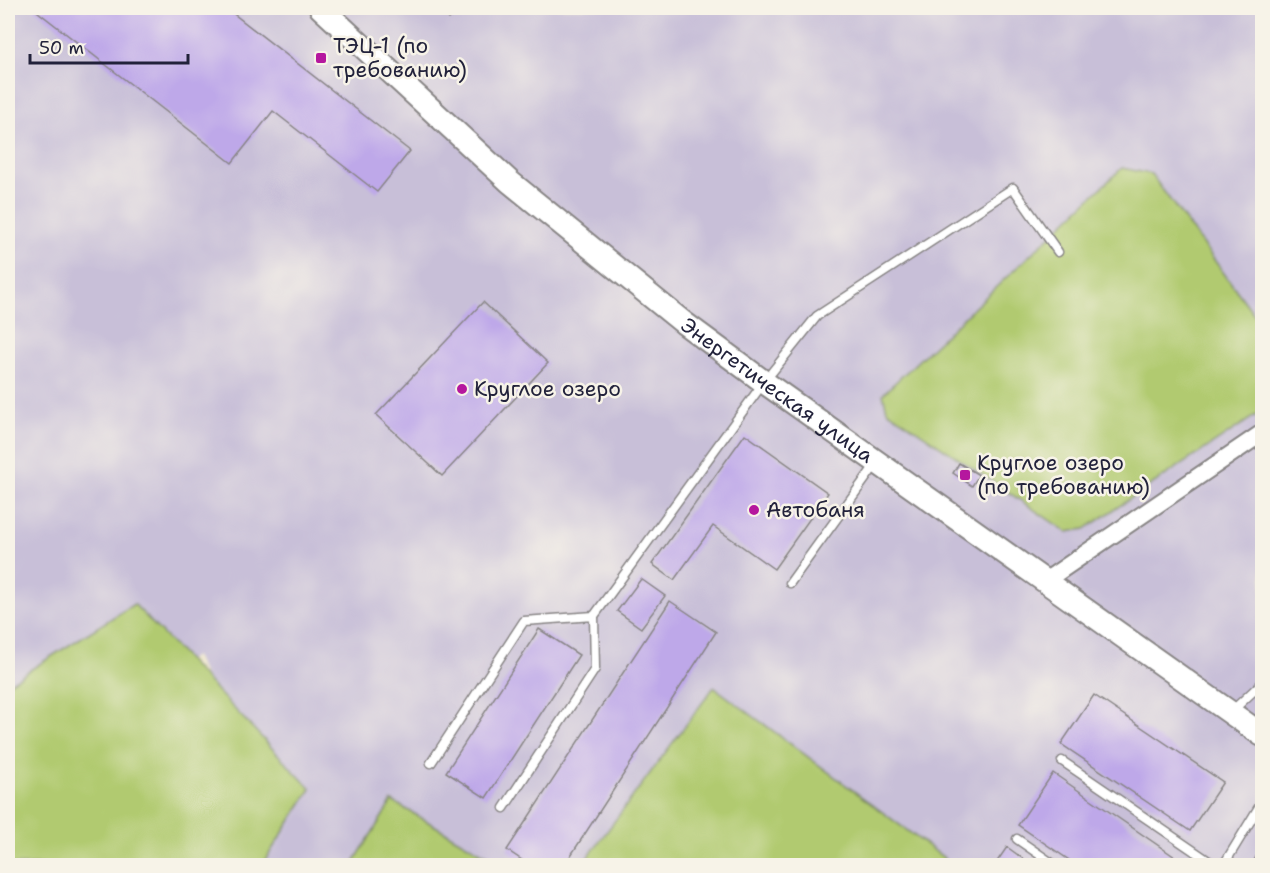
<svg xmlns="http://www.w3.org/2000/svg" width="1270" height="873" viewBox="0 0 1270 873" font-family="'Shantell Sans',sans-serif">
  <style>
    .industrial { fill: #c8bfd8 }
    .green { fill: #b1ca70; stroke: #6a7656; stroke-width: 1.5 }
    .building { fill: #bea8e9 }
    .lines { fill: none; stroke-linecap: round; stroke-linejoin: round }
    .lane-casing { stroke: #888585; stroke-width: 11 }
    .street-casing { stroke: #888585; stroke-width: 20 }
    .secondary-casing { stroke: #888585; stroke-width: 26 }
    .lane { stroke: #fff; stroke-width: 8 }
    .street { stroke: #fff; stroke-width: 16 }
    .secondary { stroke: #fff; stroke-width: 22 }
    .poi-dot { fill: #b5179e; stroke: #f7f3e8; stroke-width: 2 }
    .labels { text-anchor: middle; stroke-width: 5; stroke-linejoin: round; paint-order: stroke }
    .poi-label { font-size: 21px; fill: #22223b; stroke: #f7f3e8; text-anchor: start }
    .street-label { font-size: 21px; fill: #22223b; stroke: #f7f3e8 }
  </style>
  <rect width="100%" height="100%" fill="#f7f3e8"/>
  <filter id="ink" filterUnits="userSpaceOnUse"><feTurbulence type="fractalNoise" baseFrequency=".0167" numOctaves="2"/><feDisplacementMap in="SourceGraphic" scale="12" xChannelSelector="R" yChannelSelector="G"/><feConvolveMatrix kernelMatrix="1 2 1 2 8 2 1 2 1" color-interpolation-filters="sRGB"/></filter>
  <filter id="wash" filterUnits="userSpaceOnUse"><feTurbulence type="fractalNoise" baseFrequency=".008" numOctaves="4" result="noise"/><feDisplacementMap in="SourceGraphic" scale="24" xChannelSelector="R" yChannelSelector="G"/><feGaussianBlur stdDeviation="1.35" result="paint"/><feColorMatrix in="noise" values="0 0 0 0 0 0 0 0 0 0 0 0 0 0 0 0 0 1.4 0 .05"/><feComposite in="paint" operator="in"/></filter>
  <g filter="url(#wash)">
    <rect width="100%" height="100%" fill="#efe8cf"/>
    <path class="industrial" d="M8 8H1262V865H242L276 822 195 656 146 685 8 740Z"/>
    <path class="green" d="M1122 168 1151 174 1262 325V411L1085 529 1067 532 887 410 883 394Z
      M134 604 311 789 262 865H8V684Z
      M714 687 944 858V865H582Z
      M392 801 503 865H352Z"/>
    <g id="blocks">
      <path class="building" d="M33 8H226L410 151 377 192 273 111 232 163Z
        M441 8H463L449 19Z
        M483 302 548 363 442 476 376 415Z
        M745 434 828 493 774 569 713 526 674 580 652 564Z
        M959 463 979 475 972 486 953 473Z
        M641 579 665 596 641 628 617 611Z
        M670 601 716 632 564 866H531L507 850Z
        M539 629 579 655 486 798 446 772Z
        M1094 695 1223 782 1190 831 1061 744Z
        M1053 773 1188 866H1078L1018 825Z
        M1262 846V866H1251Z
        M1007 847 1033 866H994Z"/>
    </g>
  </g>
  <g filter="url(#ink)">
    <use href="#blocks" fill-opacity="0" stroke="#888585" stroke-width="1.5"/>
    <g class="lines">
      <g class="lane-casing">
        <path id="lane" d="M790 583 876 464
          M1232 711 1262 683
          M1062 761 1216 866
          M431 763 524 621 594 616 764 382 817 316 1013 188 1058 252
          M504 808 595 669 594 616
          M1017 839 1056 866
          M1223 866 1262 802"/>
      </g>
      <g class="street-casing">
        <path id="street" d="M1045 581 1262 433"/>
      </g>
      <g class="secondary-casing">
        <g id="secondary">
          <path id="s1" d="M321 8 510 182 684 323 764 382 1262 735"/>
        </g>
      </g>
      <use href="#lane" class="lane"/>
      <use href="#street" class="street"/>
      <use href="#secondary" class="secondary"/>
    </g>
  </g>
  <g class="poi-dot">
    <rect x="315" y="52" width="12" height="12" rx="3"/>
    <circle cx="462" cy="389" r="6"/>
    <rect x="959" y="469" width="12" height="12" rx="3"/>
    <circle cx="754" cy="510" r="6"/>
  </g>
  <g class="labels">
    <g class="poi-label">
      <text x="333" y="53">ТЭЦ-1 (по<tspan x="333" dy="24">требованию)</tspan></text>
      <text x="474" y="396">Круглое озеро</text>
      <text x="977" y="470">Круглое озеро<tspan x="977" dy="24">(по требованию)</tspan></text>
      <text x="766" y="517">Автобаня</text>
    </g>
    <g class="street-label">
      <text dy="7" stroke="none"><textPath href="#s1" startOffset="596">Энергетическая улица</textPath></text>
    </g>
  </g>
  <rect width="1270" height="873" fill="none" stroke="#f7f3e8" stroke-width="30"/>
  <path d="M30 54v9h158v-9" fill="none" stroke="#22223b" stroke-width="3"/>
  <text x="39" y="54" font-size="18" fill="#22223b" stroke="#f7f3e8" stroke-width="4.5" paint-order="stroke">50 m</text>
</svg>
